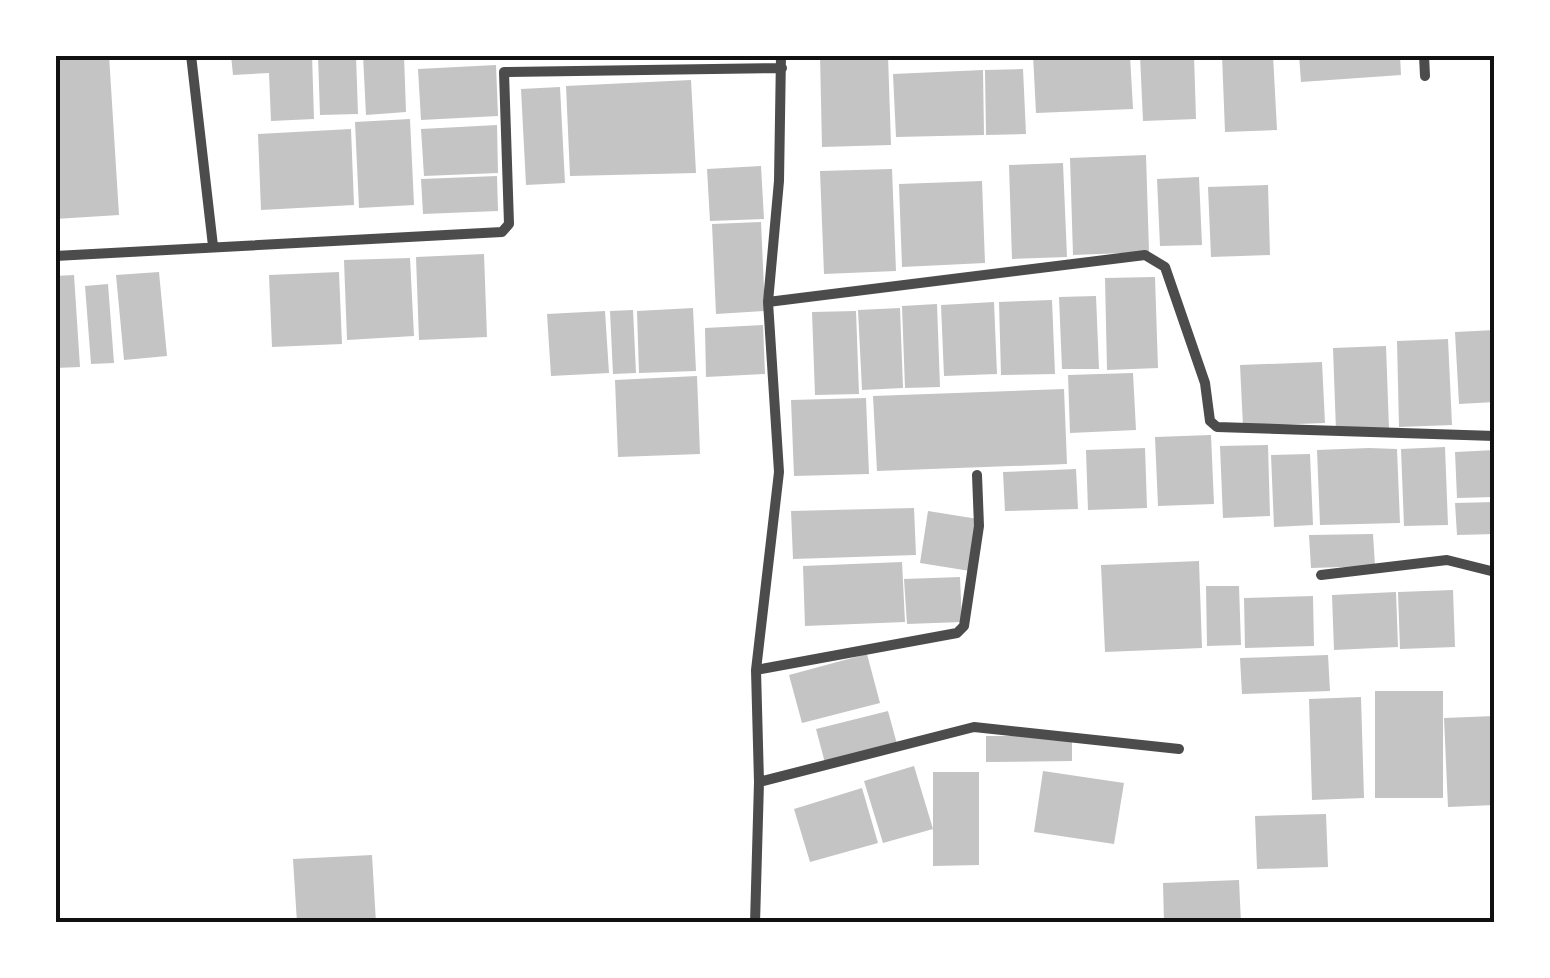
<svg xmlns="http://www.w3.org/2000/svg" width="1550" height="978" viewBox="0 0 1550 978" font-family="'Source Sans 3',sans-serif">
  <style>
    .building { fill: #c4c4c4 }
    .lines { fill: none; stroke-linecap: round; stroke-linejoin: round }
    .minor { stroke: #4c4c4c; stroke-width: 10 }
    .neatline { fill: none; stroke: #111; stroke-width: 4 }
  </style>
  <rect width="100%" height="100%" fill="#fff"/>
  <path class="building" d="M55 55H109L119 215 55 219Z
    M231 55H312L314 119 271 121 269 73 233 75Z
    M318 55H356L358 114 320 115Z
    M363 55H404L406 112 366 115Z
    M820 55H888L891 145 822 147Z
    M1033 55H1130L1133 109 1036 113Z
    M1140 55H1194L1196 119 1143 121Z
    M1222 55H1273L1277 130 1225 132Z
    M1299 55H1400L1401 75 1301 82Z
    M496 65 498 116 421 120 418 69Z
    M1023 69 1026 134 986 135 985 70Z
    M983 70 984 135 896 137 893 74Z
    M691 80 696 173 570 176 566 86Z
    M560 87 565 183 526 185 521 89Z
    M410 119 414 205 359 208 355 122Z
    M497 125 498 173 424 176 421 129Z
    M351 129 354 205 261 210 258 134Z
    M1146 155 1149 252 1073 255 1070 158Z
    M1063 163 1067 257 1012 259 1009 165Z
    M761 166 764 219 710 221 707 169Z
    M892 169 896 271 824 274 820 171Z
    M497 176 498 211 423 214 421 179Z
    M1199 177 1202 245 1160 246 1157 179Z
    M982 181 985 263 902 267 899 184Z
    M1268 185 1270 255 1211 257 1208 187Z
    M761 222 765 311 716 314 712 224Z
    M484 254 487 337 419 340 416 257Z
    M410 258 414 336 347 340 344 260Z
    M159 272 167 356 124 360 116 275Z
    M339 272 342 344 272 347 269 275Z
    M74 275 80 367 55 368V276Z
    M1155 277 1158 368 1107 370 1105 278Z
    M108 284 114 363 91 364 85 286Z
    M1096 296 1099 369H1062L1059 297Z
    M1052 300 1055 374 1001 375 999 302Z
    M994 302 997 374 944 376 941 305Z
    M937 304 940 387 905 388 902 306Z
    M693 308 696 371 639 373 637 311Z
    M900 308 903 388 862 390 858 310Z
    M633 310 636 373 613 374 610 311Z
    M605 311 609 373 551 376 547 314Z
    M856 311 859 394 815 395 812 312Z
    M763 325 765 374 706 377 705 328Z
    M1495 330V402L1459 404 1455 332Z
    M1448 339 1452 425 1399 427 1397 341Z
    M1386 346 1389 429 1336 431 1333 348Z
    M1322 362 1325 423 1243 426 1240 365Z
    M1133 373 1136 430 1070 433 1068 375Z
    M697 376 700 454 618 457 615 380Z
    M1064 389 1067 464 877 471 873 396Z
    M866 398 869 474 794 476 791 400Z
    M1211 435 1214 504 1158 506 1155 437Z
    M1268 445 1270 516 1223 518 1220 446Z
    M1445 447 1448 525 1404 526 1401 449Z
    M1145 448 1147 508 1088 510 1086 450Z
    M1369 448 1397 449 1400 523 1320 525 1317 450Z
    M1495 450V497L1457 498 1455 452Z
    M1310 454 1313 525 1274 527 1271 455Z
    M1076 469 1078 509 1005 511 1003 472Z
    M1495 502V534L1457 535 1455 503Z
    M914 508 916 555 793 559 791 511Z
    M928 511 978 519 970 571 920 563Z
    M1373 534 1375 566 1311 568 1309 535Z
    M1199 561 1202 648 1105 652 1101 565Z
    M902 562 905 622 805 626 803 566Z
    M960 577 962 622 907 624 904 579Z
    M1206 586H1239L1241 645 1207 646Z
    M1453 590 1455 647 1400 649 1398 592Z
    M1396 592 1398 647 1334 650 1332 595Z
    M1313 596 1314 646 1245 648 1244 598Z
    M867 654 880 703 802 723 789 675Z
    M1328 655 1330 691 1242 694 1240 658Z
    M1375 691H1443V798H1375Z
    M1361 697 1364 798 1312 800 1309 699Z
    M888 711 897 744 825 763 816 729Z
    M1495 716V805L1448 807 1444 718Z
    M986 736H1072V761L986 762Z
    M914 766 933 829 883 843 864 781Z
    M1043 771 1124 783 1114 844 1034 832Z
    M933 772H979V865L933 866Z
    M862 788 878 843 810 862 794 809Z
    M1326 814 1328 867 1257 869 1255 816Z
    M372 855 376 923H297L293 859Z
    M1239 880 1241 923H1164L1163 883Z"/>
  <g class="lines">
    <path class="minor" d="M191 55 213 246
      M1424 55 1425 76
      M55 256 502 232 509 224 504 72 782 68
      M768 302 779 181 781 55
      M1321 575 1447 560 1495 572
      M756 670 957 633 964 626 979 526 977 475
      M759 782 974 727 1179 749
      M755 923 759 782 756 670 779 472 768 302 1145 255 1165 267 1205 383 1210 421 1217 427 1495 436"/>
  </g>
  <rect width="1550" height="978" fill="none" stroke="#ffffff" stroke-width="115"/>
  <rect x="58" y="58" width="1434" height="862" class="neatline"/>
</svg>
